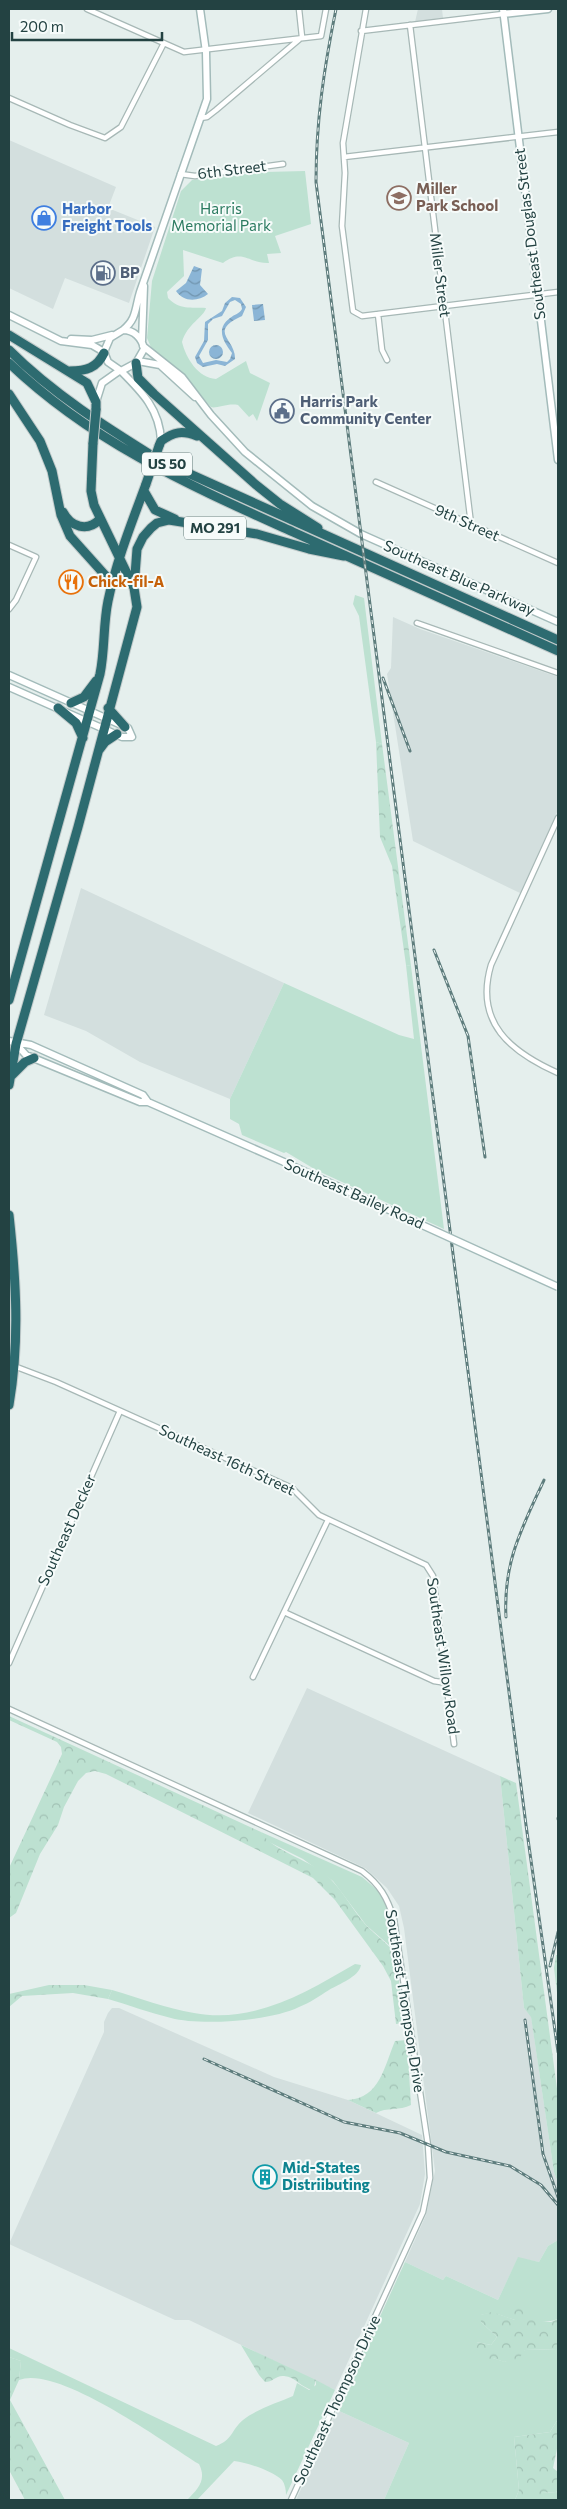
<svg xmlns="http://www.w3.org/2000/svg" width="567" height="2509" viewBox="0 0 567 2509" font-family="Commissioner,sans-serif">
  <style>
    .built { fill: #d3dfde }
    .green { fill: #bde1d1 }
    .forest { fill: url(#forest-crowns) }
    .water { fill: url(#water-waves); fill-rule: evenodd }
    .lines { fill: none; stroke-linecap: round; stroke-linejoin: round }
    .street-casing { stroke: #a7b8b6; stroke-width: 7 }
    .secondary-casing { stroke: #a3bbba; stroke-width: 9 }
    .highway-casing { stroke: #c1caca; stroke-width: 11 }
    .street { stroke: #fff; stroke-width: 4.5 }
    .secondary { stroke: #fff; stroke-width: 6 }
    .highway { stroke: #2d6b70; stroke-width: 9 }
    .rail-casing { stroke: #5e7d7d; stroke-width: 3 }
    .rail { stroke: #f6fbfa; stroke-width: 1; stroke-dasharray: 4; stroke-linecap: butt }
    .secondary-bridge-casing { stroke: #a3bbba; stroke-width: 9; stroke-linecap: butt }
    .highway-bridge-casing { stroke: #c1caca; stroke-width: 11; stroke-linecap: butt }
    .secondary-bridge { stroke: #fff; stroke-width: 6 }
    .highway-bridge { stroke: #2d6b70; stroke-width: 9 }
    .labels { text-anchor: middle; stroke-width: 4; stroke-linejoin: round; paint-order: stroke }
    .shield { fill: #f6fbfa; stroke: #627a79; stroke-width: 1 }
    .shield-label { font-size: 14px; font-weight: bold; fill: #234242 }
    .street-label { font-size: 15px; fill: #234242; stroke: #f6fbfa }
    .education-label { font-size: 15px; font-weight: bold; fill: #785e54; stroke: #f6fbfa; text-anchor: start }
    .shop-label { font-size: 15px; font-weight: bold; fill: #366cbe; stroke: #f6fbfa; text-anchor: start }
    .park-label { font-size: 15px; fill: #2b7b60; stroke: #f6fbfa }
    .service-label { font-size: 15px; font-weight: bold; fill: #4e5e75; stroke: #f6fbfa; text-anchor: start }
    .food-label { font-size: 15px; font-weight: bold; fill: #c56008; stroke: #f6fbfa; text-anchor: start }
    .culture-label { font-size: 15px; font-weight: bold; fill: #0d838f; stroke: #f6fbfa; text-anchor: start }
  </style>
  <defs>
    <pattern id="forest-crowns" width="20" height="18" patternUnits="userSpaceOnUse" patternTransform="scale(1.25)"><rect width="20" height="18" fill="#bde1d1"/><path d="M2 6a3 3 0 1 1 6 0M12 15a3 3 0 1 1 6 0" fill="none" stroke="#a2c2b5"/></pattern>
    <pattern id="water-waves" width="16" height="10" patternUnits="userSpaceOnUse" patternTransform="scale(1.25)"><rect width="16" height="10" fill="#8bb5d6"/><path d="M0 5q4-4 8 0t8 0" fill="none" stroke="#7195af"/></pattern>
  </defs>
  <rect width="100%" height="100%" fill="#e5efed"/>
  <path class="built" d="M418 9H442L443 18 415 22Z
    M9 140 116 187 108 208 155 227 129 303 65 278 53 309 9 288Z
    M393 617 420 629 558 677V810L520 893 413 841 387 674 391 668Z
    M81 888 284 983 230 1099 140 1062 86 1031 44 1015Z
    M307 1688 500 1776 524 2008 531 2016 554 2172 558 2183V2240L548 2246 539 2262 518 2258 498 2300 446 2276 443 2280 405 2262 426 2215 435 2171 404 1928 399 1906 387 1888 365 1868 248 1813Z
    M112 2008H119L274 2077 348 2100 422 2135 425 2174 420 2204 335 2390 189 2320H175L9 2244 104 2032V2022L108 2013Z
    M337 2410 409 2443 384 2500H296Z"/>
  <path class="green" d="M305 171 311 224 275 236 281 253 267 254 269 263C249 264 243 248 223 263L183 250 184 276 167 292 168 298C179 310 191 307 206 308 204 317 187 324 182 342 186 358 198 378 216 379L246 361 250 373 270 383 257 421 253 414 249 417 238 405C227 403 216 409 211 407L176 367 153 352 147 338 152 281 181 191 192 180 265 172Z
    M355 595 364 598 382 744 376 742 359 616 353 604Z
    M406 965 411 966 444 1229 316 1170 286 1152 284 1153 242 1135 239 1124 230 1119V1099L284 983 399 1035 414 1039Z
    M261 1832 362 1877C368 1882 376 1888 382 1896 395 1914 395 1946 398 1968L395 1954 390 1946 366 1925 333 1881 303 1859 265 1840Z
    M355 1964 361 1965C359 1977 339 1984 329 1990 319 1996 310 2003 299 2007 271 2021 201 2026 171 2018 150 2013 129 2005 108 1999L112 1990C139 1998 166 2008 194 2013 254 2024 305 1993 355 1964Z
    M558 2240V2319C547 2323 527 2323 515 2320 500 2316 497 2311 481 2315V2322L497 2337 491 2345 476 2342 493 2358 505 2362 525 2350 558 2349V2419L550 2432 514 2437 519 2490 515 2500H384L409 2443 337 2410 405 2262 443 2280 446 2276 498 2300 518 2257 539 2262 548 2246Z
    M9 2348 216 2446C234 2439 230 2431 243 2420 257 2409 277 2403 293 2396L297 2383 309 2390 316 2385V2380L335 2390 286 2495C286 2490 285 2484 282 2480 271 2470 248 2463 234 2461L197 2500H187C198 2489 207 2480 199 2464 165 2443 57 2364 19 2380L21 2361 9 2357Z
    M558 2488V2500H544L542 2492 556 2493Z"/>
  <path class="forest" d="M376 742 382 744 411 966 406 965 392 866 380 837Z
    M9 1716 261 1832C270 1849 308 1860 324 1873 341 1887 351 1908 365 1924 375 1935 387 1942 395 1954L405 2023 396 2024 391 1981 383 1966 335 1900 313 1878 106 1774 95 1771 86 1773 78 1781 64 1807 58 1825 40 1854 16 1913 9 1918V1868L62 1754 61 1747 57 1742 9 1720Z
    M500 1776 516 1783 558 2096V2183L554 2172 531 2017 524 2008Z
    M556 1955H558V2001L554 1968Z
    M49 1985H84L112 1990 108 1999 73 1993 22 1996 9 2007V1994Z
    M407 2040 411 2105C400 2111 386 2107 376 2113L348 2100C380 2098 384 2067 395 2041Z
    M514 2304H524L537 2321 551 2322 558 2319V2349L525 2350 518 2360 504 2362 493 2358 487 2360 474 2348 476 2342 491 2345 497 2337 481 2322 480 2315 492 2312 515 2320 512 2310Z
    M241 2345 316 2380 313 2390C301 2388 296 2377 284 2376 276 2375 273 2382 265 2382L259 2375Z
    M9 2357 21 2361 19 2380 10 2400 65 2500H25L9 2470Z
    M558 2419V2444L553 2468 558 2472V2488L556 2493 542 2492 546 2500H515L519 2490 514 2437 550 2432Z"/>
  <path class="water" d="M194 266 202 269 200 285 208 294C198 302 183 302 176 291L186 283Z
    M232 297 240 298 246 307 242 316C207 332 236 339 235 359L225 366 217 364 203 367 197 363 195 357 204 341 205 322 222 311 225 303ZM235 300 241 304 242 309C239 314 235 314 230 318 215 329 224 342 232 353L230 359 227 362 216 360 203 363 199 356 208 340V324L213 319 222 316 230 302Z
    M263 304 265 320 254 321 252 305Z
    M209 352a7 7 0 1 1 14 0a7 7 0 1 1-14 0Z"/>
  <g class="lines">
    <g class="street-casing">
      <path id="street" d="M87 9 184 52 321 36 326 9
        M366 9 343 143 345 173 342 226 353 311 362 316 558 292
        M410 25 471 524
        M361 31 503 14
        M9 98 70 125 105 138 121 127 164 43
        M200 118 207 117 216 110 302 37 299 9
        M344 157 558 132
        M180 174 195 176 283 164
        M378 314 382 350 387 360
        M376 482 558 563
        M9 545 36 557 16 600 9 609
        M417 623 558 673
        M558 818 491 965C474 1023 511 1052 558 1073
        M14 1366 56 1382 292 1488 319 1515 426 1565 433 1576 454 1744
        M284 1612 434 1681 447 1683
        M9 1663 120 1411
        M253 1677 328 1520
        M9 1709 362 1871C380 1885 387 1897 394 1919L428 2145 430 2178 423 2212 291 2500"/>
    </g>
    <g class="secondary-casing">
      <path id="secondary" d="M503 9 558 460
        M503 14 548 9
        M9 315 61 341 92 345 104 352
        M123 330C137 319 135 308 140 292L207 99 206 52 200 9
        M123 330C134 330 142 338 144 349L136 363 121 371 108 362 104 352 110 338Z
        M71 339 92 340 112 335
        M142 341 144 286
        M143 346 182 377 211 415 245 452 312 506 361 534 558 622
        M138 361 160 365 195 397
        M121 371C142 392 160 410 161 441
        M96 402 102 383 119 371
        M9 675 128 728 132 737H122L9 687
        M9 1041 31 1045 143 1095 148 1102
        M16 1044 26 1055 140 1102H148L284 1162"/>
    </g>
    <g class="highway-casing">
      <path id="highway" d="M9 335 87 383 96 402V410
        M9 350C53 394 106 427 159 460L558 640
        M9 363C93 443 189 485 293 532 381 572 470 611 558 651
        M136 363 138 378 154 394 255 484 280 504 318 528
        M70 371C86 371 97 368 104 353
        M9 394 40 441 52 471 61 515 70 536 113 584
        M93 443 91 491 94 505 133 586
        M159 446 161 441C174 432 182 430 197 436
        M144 491 155 510 175 519
        M63 512C71 527 87 532 99 520
        M71 703 84 697 96 681
        M58 708 76 723 83 738
        M108 708 125 727
        M99 750 105 742 117 734
        M9 1000 100 674C105 650 103 625 108 601 116 562 132 522 146 484
        M11 1076 25 1062 34 1058
        M9 1085 16 1044 78 827 137 607 134 588 137 549 143 537 151 528 157 523 169 520 257 534 309 549 344 556
        M9 1215C16 1279 20 1341 9 1405"/>
    </g>
    <use href="#street" class="street"/>
    <use href="#secondary" class="secondary"/>
    <use href="#highway" class="highway"/>
    <g class="rail-casing">
      <path id="rail" d="M336 9C324 68 316 121 316 182L526 1825 558 2052
        M383 678 410 751
        M434 950 468 1036 485 1157
        M506 1617C503 1562 522 1528 544 1480
        M558 1818V1819
        M550 1966 558 1932
        M525 2020 543 2154 558 2197
        M204 2059 344 2122 400 2133 446 2152 510 2166 541 2185 558 2205"/>
    </g>
    <use href="#rail" class="rail"/>
    <g class="secondary-bridge-casing">
      <path id="secondary-bridge" d="M284 1162 558 1287"/>
    </g>
    <g class="highway-bridge-casing">
      <path id="highway-bridge" d="M93 443 96 410
        M146 484 159 446"/>
    </g>
    <use href="#secondary-bridge" class="secondary-bridge"/>
    <use href="#highway-bridge" class="highway-bridge"/>
  </g>
  <defs>
    <g id="school-ring" transform="scale(1.25)"><circle r="9.5" fill="#f6fbfa" stroke="#8d6e63" stroke-width="1.5"/><path d="M0-5L7-2L0 1L-7-2ZM-4 1L0 2.5L4 1V4Q0 6-4 4Z" fill="#8d6e63"/></g>
    <g id="shop-ring" transform="scale(1.25)"><circle r="9.5" fill="#f6fbfa" stroke="#3f7fe0" stroke-width="1.5"/><path d="M-5-2.5h2.3a2.7 3.5 0 0 1 5.4 0H5L5.5 6h-11ZM-1.5-2.5h3a1.5 2.3 0 0 0-3 0Z" fill="#3f7fe0"/></g>
    <g id="fuel-ring" transform="scale(1.25)"><circle r="9.5" fill="#f6fbfa" stroke="#5c6f8a" stroke-width="1.5"/><path d="M-5.5-6h7V0h2V4h1.3V-2.5L3-4.5l.8-.8L6-3V5H2.5V1h-1V6h-7ZM-4.2-4.7v3.2H.2V-4.7Z" fill="#5c6f8a"/></g>
    <g id="civic-ring" transform="scale(1.25)"><circle r="9.5" fill="#f6fbfa" stroke="#5c6f8a" stroke-width="1.5"/><path d="M-.6-6.5H3V-4.5H.6V-3L4-1V1h2V6H-6V1h2V-1L-.6-3ZM-1.2 2.5V6h2.4V2.5Z" fill="#5c6f8a"/></g>
    <g id="restaurant-ring" transform="scale(1.25)"><circle r="9.5" fill="#f6fbfa" stroke="#e8710a" stroke-width="1.5"/><path d="M-5-6h1v4h1v-4h1v4h1v-4h1v5L-1.5 .5V6h-2V.5L-5-1ZM5-6V6H3V1.5H1.5Q1.5-4 5-6Z" fill="#e8710a"/></g>
    <g id="building-ring" transform="scale(1.25)"><circle r="9.5" fill="#f6fbfa" stroke="#0f9aa8" stroke-width="1.5"/><path d="M-4-6H4V6H1V3H-1V6H-4ZM-2.5-4.3h1.7v1.8h-1.7ZM.8-4.3h1.7v1.8H.8ZM-2.5-1h1.7V.8h-1.7ZM.8-1h1.7V.8H.8Z" fill="#0f9aa8"/></g>
  </defs>
  <g fill-rule="evenodd">
    <use href="#school-ring" x="399" y="198"/>
    <use href="#shop-ring" x="44" y="218"/>
    <use href="#fuel-ring" x="103" y="273"/>
    <use href="#civic-ring" x="282" y="411"/>
    <use href="#restaurant-ring" x="71" y="582"/>
    <use href="#building-ring" x="265" y="2177"/>
  </g>
  <g class="labels">
    <g class="shield">
      <rect x="142" y="452.5" width="50" height="23" rx="4"/>
      <rect x="184" y="516.5" width="62" height="23" rx="4"/>
    </g>
    <g class="shield-label">
      <text x="167" y="469">US 50</text>
      <text x="215" y="533">MO 291</text>
    </g>
    <g class="street-label">
      <text transform="translate(232 170) rotate(-7)" y="5">6th Street</text>
      <text transform="translate(530 234) rotate(-97)" y="5">Southeast Douglas Street</text>
      <text transform="translate(440 275) rotate(83)" y="5">Miller Street</text>
      <text transform="translate(467 523) rotate(24)" y="5">9th Street</text>
      <text transform="translate(459 578) rotate(24)" y="5">Southeast Blue Parkway</text>
      <text transform="translate(354 1194) rotate(24)" y="5">Southeast Bailey Road</text>
      <text transform="translate(227 1460) rotate(25)" y="5">Southeast 16th Street</text>
      <text transform="translate(67 1530) rotate(-66)" y="5">Southeast Decker</text>
      <text transform="translate(443 1656) rotate(82)" y="5">Southeast Willow Road</text>
      <text transform="translate(405 2001) rotate(81)" y="5">Southeast Thompson Drive</text>
      <text transform="translate(337 2400) rotate(-65)" y="5">Southeast Thompson Drive</text>
    </g>
    <g class="education-label">
      <text x="416" y="194">Miller<tspan x="416" dy="17">Park School</tspan></text>
    </g>
    <g class="shop-label">
      <text x="62" y="214">Harbor<tspan x="62" dy="17">Freight Tools</tspan></text>
    </g>
    <g class="park-label">
      <text x="221" y="214">Harris<tspan x="221" dy="17">Memorial Park</tspan></text>
    </g>
    <g class="service-label">
      <text x="120" y="278">BP</text>
      <text x="300" y="407">Harris Park<tspan x="300" dy="17">Community Center</tspan></text>
    </g>
    <g class="food-label">
      <text x="88" y="587">Chick-fil-A</text>
    </g>
    <g class="culture-label">
      <text x="282" y="2173">Mid-States<tspan x="282" dy="17">Distriibuting</tspan></text>
    </g>
  </g>
  <rect width="567" height="2509" fill="none" stroke="#234242" stroke-width="20"/>
  <path d="M12 32v8h150v-8" fill="none" stroke="#234242" stroke-width="2.5"/>
  <text x="20" y="32" font-size="15" fill="#234242" stroke="#f6fbfa" stroke-width="4" paint-order="stroke">200 m</text>
</svg>
